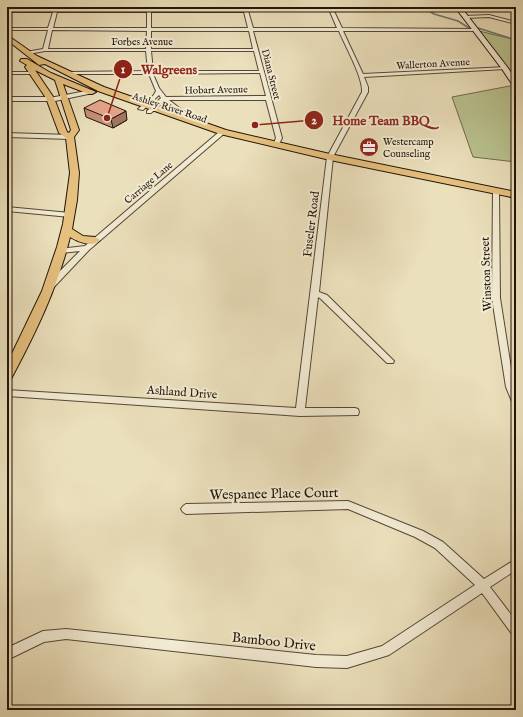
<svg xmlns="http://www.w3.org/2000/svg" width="523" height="717" viewBox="0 0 523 717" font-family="'IM FELL English',serif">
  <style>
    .green { fill: #b9c28f; stroke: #6e6b4c }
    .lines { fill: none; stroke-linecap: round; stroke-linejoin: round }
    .stream { stroke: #6b7873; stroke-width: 1.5 }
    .street-casing { stroke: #544736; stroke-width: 2 }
    .secondary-casing { stroke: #221409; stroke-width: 2 }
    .primary-casing { stroke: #221409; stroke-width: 2 }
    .street { fill: #f2ebd3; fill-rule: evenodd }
    .secondary { fill: #f2ebd3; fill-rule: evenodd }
    .primary { fill: #e6c07e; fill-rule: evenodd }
    .wall { fill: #c68e78; stroke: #221409 }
    .shaded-wall { fill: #a17461; stroke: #221409 }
    .building { fill: #e6a58b; stroke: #221409 }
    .labels { text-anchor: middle; stroke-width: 4; stroke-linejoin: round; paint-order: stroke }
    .far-street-label { font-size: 10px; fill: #221409; stroke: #f2ebd3 }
    .far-poi-label { font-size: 10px; fill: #221409; stroke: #f2ebd3; text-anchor: start }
    .street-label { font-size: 12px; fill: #221409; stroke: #f2ebd3 }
    .near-street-label { font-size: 14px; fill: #221409; stroke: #f2ebd3 }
    .leader { fill: none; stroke: #8f2418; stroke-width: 1.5 }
    .callout-dot { fill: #8f2418; stroke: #f2ebd3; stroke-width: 1.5 }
    .mark-label { font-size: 12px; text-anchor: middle; font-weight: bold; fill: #fff }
    .callout-label { font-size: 13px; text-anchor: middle; font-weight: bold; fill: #8f2418; stroke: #f2ebd3; stroke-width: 4; stroke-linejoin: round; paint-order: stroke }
  </style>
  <rect width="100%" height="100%" fill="#ebe0bc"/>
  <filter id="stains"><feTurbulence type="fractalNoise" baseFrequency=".005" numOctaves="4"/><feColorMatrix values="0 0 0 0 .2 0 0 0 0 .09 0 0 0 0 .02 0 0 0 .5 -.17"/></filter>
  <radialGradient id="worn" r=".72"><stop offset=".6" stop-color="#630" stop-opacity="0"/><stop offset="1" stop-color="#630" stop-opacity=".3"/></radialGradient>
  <path class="green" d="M475 30 516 40V162L473 157 452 97 515 85Z"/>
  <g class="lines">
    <path class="stream" d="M423 7 434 14 458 21 469 28
      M478 28 516 40"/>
    <g class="street-casing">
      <path id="street" d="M54 7H58L57 10H147V7H151V10H244L243 7H247L253 28H337L328 7H332L342 28 475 29 477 30 475 31H343L363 74 507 67V69H505L364 77 368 87V92L333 157 319 292 327 295 394 361 393 363H387L321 299 318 297 305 408H355L358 409 359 412 358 415 300 416 7 396V390L296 408 327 157 362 92C363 77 345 46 339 31H253L282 138 278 146 273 145 276 138 266 100H169L182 110 202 121 203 122 200 124 178 113 164 101 151 113H147V111L161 98 159 95 143 110 138 109 153 96 156 91 149 74H68L66 73 68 72 148 71 146 51H45L28 54H26V52L43 49 48 30H7V28H48L53 12H7V10H53ZM57 12H147V28H53ZM151 12H244L248 28H151ZM52 30 147 31 146 49H48ZM151 31H249L253 49H151ZM151 51H254L259 71H153ZM260 73 266 96 166 97 159 88 153 74Z
        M489 15 516 22V24L489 17 465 18 463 17 465 16Z
        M7 72H34L36 73 34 74H7Z
        M91 90 93 91V93L55 101H7V97H55Z
        M214 128H218L226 132 89 250 54 287H48L47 285 48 283 80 251 61 253 58 251 59 249 85 246 219 132 214 130Z
        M7 133 70 135 73 137 70 139 7 137Z
        M496 189 499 191 500 298 514 387 516 392V405L513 404 506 387 492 298 493 191Z
        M7 207 70 213 73 215 70 217 7 211Z
        M348 501 423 531 443 542 484 579 516 559V570L490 587 516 621V635L512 634 482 593 389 655 347 668 316 667 66 639 44 642 7 660V648L43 631 66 629 316 655 347 656 382 646 475 585 435 548 415 537 348 509 186 514 183 512 181 509 183 506 186 504Z"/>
    </g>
    <g class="secondary-casing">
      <path id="secondary" d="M455 7H461L508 68 516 80V88L514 87 502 69Z"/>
    </g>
    <g class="primary-casing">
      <path id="primary" d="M7 35 37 56 104 87 226 130 330 154 516 192V198L330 160 220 134 98 91 45 64 39 65 7 40Z
        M21 59H27L51 73 96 92 92 94H89L63 84 79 130 74 137 79 173 77 200 72 229 83 236 95 237 100 240C93 248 78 242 70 237 58 287 35 334 11 379L7 381V364L42 291 57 247 63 224 70 173 66 138 59 133 46 98 25 67 27 65 20 61ZM35 70 55 80 71 130 69 133 67 132 54 98Z"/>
    </g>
    <use href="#street" class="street"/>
    <use href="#secondary" class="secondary"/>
    <use href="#primary" class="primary"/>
  </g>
  <path class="wall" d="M84 108 127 120 113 128 86 117Z"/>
  <path class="shaded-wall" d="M126 111 127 120 113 128 111 119Z"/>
  <path class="building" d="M100 100 126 111 111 119 84 108Z"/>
  <defs>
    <g id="office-disc" transform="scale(1)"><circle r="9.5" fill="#8f2418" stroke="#f2ebd3"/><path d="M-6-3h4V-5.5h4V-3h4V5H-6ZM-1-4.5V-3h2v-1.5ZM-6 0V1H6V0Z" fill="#fff"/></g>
  </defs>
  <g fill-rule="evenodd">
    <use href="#office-disc" x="369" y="147"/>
  </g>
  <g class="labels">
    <g class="far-street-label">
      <text x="142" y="45">Forbes Avenue</text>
      <text transform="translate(433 63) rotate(-3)" y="4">Wallerton Avenue</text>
      <text transform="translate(272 74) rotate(76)" y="4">Diana Street</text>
      <text transform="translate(216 89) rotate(-1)" y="4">Hobart Avenue</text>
      <text transform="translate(170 107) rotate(18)" y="4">Ashley River Road</text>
      <text transform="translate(148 182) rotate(-40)" y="4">Carriage Lane</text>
    </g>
    <g class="far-poi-label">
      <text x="383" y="145">Westercamp<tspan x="383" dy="12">Counseling</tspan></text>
    </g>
    <g class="street-label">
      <text transform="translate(311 224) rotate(-83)" y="4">Fuseler Road</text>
      <text transform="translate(486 274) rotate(-92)" y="4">Winston Street</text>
      <text transform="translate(182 392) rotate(4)" y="4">Ashland Drive</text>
    </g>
    <g class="near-street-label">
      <text transform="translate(274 493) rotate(-1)" y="5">Wespanee Place Court</text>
      <text transform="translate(274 641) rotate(6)" y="5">Bamboo Drive</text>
    </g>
  </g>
  <path class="leader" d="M107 118L123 69M255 125L314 120"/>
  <g class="callout-dot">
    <circle cx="107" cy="118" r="4"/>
    <circle cx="255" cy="125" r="4"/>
    <circle cx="123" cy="69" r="10"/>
    <circle cx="314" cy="120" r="10"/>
  </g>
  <g class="mark-label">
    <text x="123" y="73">1</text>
    <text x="314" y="124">2</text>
  </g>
  <g class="callout-label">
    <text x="169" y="74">Walgreens</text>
    <text x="381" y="125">Home Team BBQ</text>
  </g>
  <rect width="523" height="717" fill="none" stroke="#ebe0bc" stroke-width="24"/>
  <rect x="8" y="8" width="507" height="701" fill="none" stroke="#221409" stroke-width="2"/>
  <rect x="12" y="12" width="499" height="693" fill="none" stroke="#221409"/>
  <rect width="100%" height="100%" filter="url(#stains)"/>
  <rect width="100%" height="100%" fill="url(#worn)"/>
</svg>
